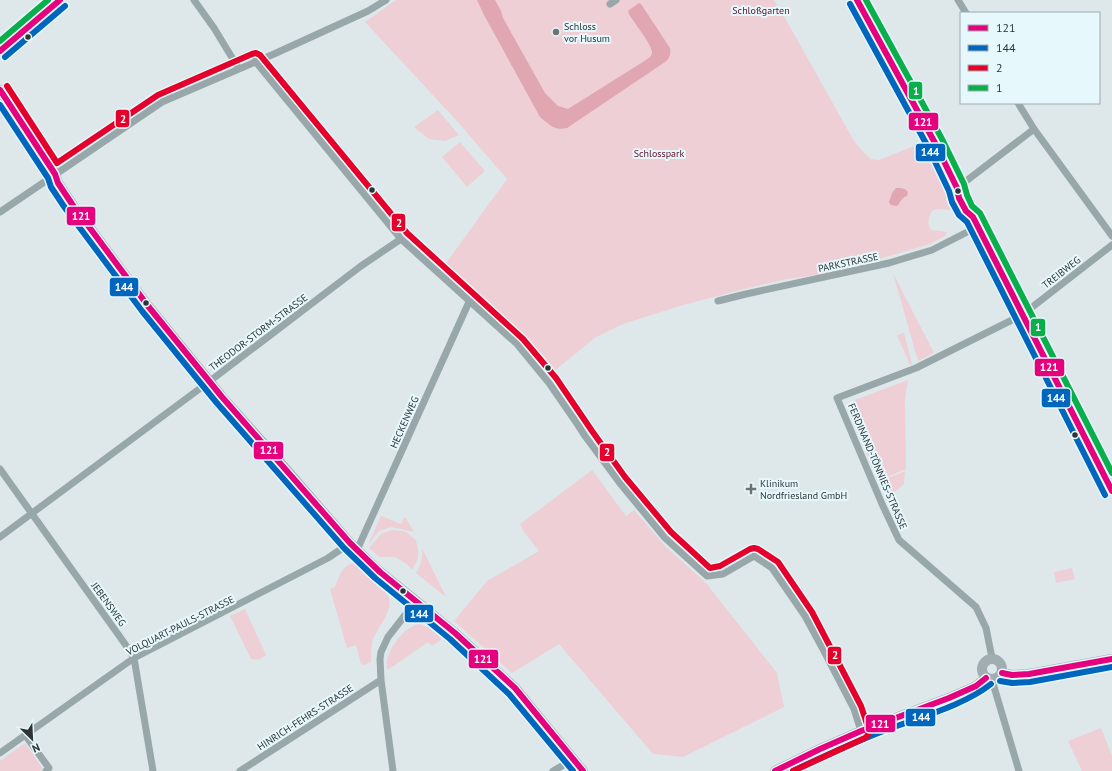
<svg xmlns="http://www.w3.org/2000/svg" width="1112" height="771" viewBox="0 0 1112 771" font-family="'PT Sans',sans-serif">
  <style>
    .green { fill: #edcfd5 }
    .water { fill: #e0a6b1 }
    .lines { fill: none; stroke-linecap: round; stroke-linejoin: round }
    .street { stroke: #98a7a9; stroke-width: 7 }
    .secondary { stroke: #a0aeb2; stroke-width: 10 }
    .bus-1-casing { stroke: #e6f8fc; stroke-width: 9 }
    .bus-2-casing { stroke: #e6f8fc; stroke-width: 9 }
    .bus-3-casing { stroke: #e6f8fc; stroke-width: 9 }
    .bus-4-casing { stroke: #e6f8fc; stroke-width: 9 }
    .bus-1 { stroke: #e5007d; stroke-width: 6 }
    .bus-2 { stroke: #0065bd; stroke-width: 6 }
    .bus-3 { stroke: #e4002b; stroke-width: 6 }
    .bus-4 { stroke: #0aae4b; stroke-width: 6 }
    .poi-dot { fill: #6c7375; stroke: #e6f8fc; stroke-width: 1.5 }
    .bus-dot { fill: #2e3436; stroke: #e6f8fc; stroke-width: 1.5 }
    .labels { text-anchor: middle; stroke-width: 4; stroke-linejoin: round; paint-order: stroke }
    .park-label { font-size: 10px; fill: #5f1129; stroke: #e6f8fc }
    .poi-label { font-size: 10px; fill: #2e3436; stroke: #e6f8fc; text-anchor: start }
    .street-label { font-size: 10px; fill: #2e3436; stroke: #e6f8fc }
    .line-badge { stroke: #e6f8fc; stroke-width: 1.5 }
    .badge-label { font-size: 11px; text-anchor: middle; font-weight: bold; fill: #fff }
  </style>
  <rect width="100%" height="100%" fill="#dee8ea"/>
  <path class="green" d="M396 0H774L789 25 854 141 864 153 871 159 879 160 927 141 939 166 947 202 951 210 937 209 932 211C929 218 926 223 931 230L947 232 945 236 930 244 831 273 787 279 744 289 683 305 623 324 596 337 553 372 524 336 446 263 507 179 456 120 365 22Z
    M438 110 459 135 445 141 429 139 414 127Z
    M460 142 485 171 467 187 442 157Z
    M893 273 934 353 918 361Z
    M904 333 912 364 910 365 897 335Z
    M908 380 905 398 906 469 879 480 849 413V405L855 400Z
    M592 470 626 516 634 510 666 547 706 583 777 673 784 707 683 757 653 754 559 644 512 673 454 621 487 581 539 551 524 532 520 524Z
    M905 471 904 484 888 497 881 481Z
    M381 516 401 524 404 518H406L414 532 392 527 379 531 368 545Z
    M393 530 406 532 416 540C419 553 420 558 412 570L407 564 395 557H380L377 555 369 548 381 534Z
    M422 548 446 597 416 573C421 564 423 558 422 548Z
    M351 564H354L357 566 365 575 387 594C397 609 375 629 372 643 371 649 371 656 371 662L364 665 361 664 356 645 347 648 330 589 335 587C338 579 341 567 351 564Z
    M1072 568 1075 579 1056 583 1054 572Z
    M245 609 266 655C262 659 256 661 251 659L230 616Z
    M419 624 428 627 442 639 432 646 428 642 389 669H387C384 653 403 627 419 624Z
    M1101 728 1112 756V771H1082L1068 741Z
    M25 743 43 769 40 771H0V761Z"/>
  <path class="water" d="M477 0H495L501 11 503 18 545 93 558 106 568 109 646 60C649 58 652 56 652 53 653 45 632 21 628 12L629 10 639 3 641 4 670 48C671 54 670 58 665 62L567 128C554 131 550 125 540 117L484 15Z
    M896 188C902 188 905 188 908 192L907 196C901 198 901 202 897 206L891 205 889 202 892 193Z"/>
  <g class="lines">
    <path class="street" d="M194 0 214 28 239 69
      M857 0 935 143 957 188 959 198 966 211 973 217 1022 315 1112 491
      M958 0 966 13
      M610 4 616 0
      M0 51 60 0
      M255 61 401 239 517 344 549 383 578 425 585 436 619 482 665 538 707 576 723 574 754 556 772 568 805 616 824 651 854 709 861 731
      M1018 103 1034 129 1112 236
      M957 188 1034 129
      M0 212 162 102 274 54 368 11 386 0
      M718 301 746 294 889 263 932 250 977 227
      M0 469 130 651 134 658 153 771
      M0 537 210 381 361 266 401 239
      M357 550 469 302
      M992 658 986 628 976 607 899 540 882 504 837 398 916 368 1022 315 1112 245
      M992 680 1019 771
      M25 735 49 768 46 771
      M0 753 134 658 299 573 328 558 350 543
      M240 771 381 680
      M393 771 381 680 380 659 381 652 388 637 416 601
      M553 771 574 759"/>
    <path class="secondary" d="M0 90 55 174 58 183 72 204 148 306 166 328 222 397 272 453 350 543 380 572 416 601 455 633 515 688 583 771
      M982 669a10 10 0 1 1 20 0a10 10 0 1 1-20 0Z
      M1002 673 1012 675 1029 674 1112 659
      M775 771 820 749 861 731 949 698 976 686 986 678"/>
    <g class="bus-1-casing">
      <path id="bus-1" d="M857 0 935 143 957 188 959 198 966 211 973 217 1112 491
        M0 51 60 0
        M0 90 55 174 58 183 72 204 148 306 222 397 350 543 380 572 455 633 515 688 583 771
        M1002 673 1012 675 1029 674 1112 659
        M775 771 820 749 861 731 949 698 976 686 986 678"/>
    </g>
    <g class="bus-2-casing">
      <path id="bus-2" d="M850 4 928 147 949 191 952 202 959 215 967 222 1105 495
        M5 57 65 6
        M0 105 48 178 51 187 65 208 142 311 216 402 344 548 375 578 450 639 509 694 573 771
        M1000 681 1012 683 1030 682 1112 667
        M793 771C826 755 859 740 894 727 924 716 966 704 991 684"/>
    </g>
    <g class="bus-3-casing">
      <path id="bus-3" d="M7 86 57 163 158 95 252 54 256 53 260 55 407 233 523 339 556 378 592 431 625 477 671 532 710 568 720 566 750 549 754 548 758 549 778 562 812 612 861 706 869 730 868 735 865 738 793 771"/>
    </g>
    <g class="bus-4-casing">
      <path id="bus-4" d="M866 0 942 139 964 184 967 195 972 206 980 213 1112 473
        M0 41 48 0"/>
    </g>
    <use href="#bus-1" class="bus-1"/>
    <use href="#bus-2" class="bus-2"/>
    <use href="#bus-3" class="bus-3"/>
    <use href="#bus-4" class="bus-4"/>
  </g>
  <g class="poi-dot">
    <circle cx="556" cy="32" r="4"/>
    <path d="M749 483h4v4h4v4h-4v4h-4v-4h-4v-4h4z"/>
  </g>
  <g class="bus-dot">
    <circle cx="28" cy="37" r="3.5"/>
    <circle cx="372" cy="190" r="3.5"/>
    <circle cx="958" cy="191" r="3.5"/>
    <circle cx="146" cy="303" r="3.5"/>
    <circle cx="548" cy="368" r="3.5"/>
    <circle cx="1075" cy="435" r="3.5"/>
    <circle cx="403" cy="591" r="3.5"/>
  </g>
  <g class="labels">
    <g class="park-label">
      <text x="761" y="14">Schloßgarten</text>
      <text x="659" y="157">Schlosspark</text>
    </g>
    <g class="poi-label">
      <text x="564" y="30">Schloss<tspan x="564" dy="12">vor Husum</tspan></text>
      <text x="760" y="487">Klinikum<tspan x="760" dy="12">Nordfriesland GmbH</tspan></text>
    </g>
    <g class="street-label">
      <text transform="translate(848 262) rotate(-12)" y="4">PARKSTRASSE</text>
      <text transform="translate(1061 272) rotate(-38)" y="4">TREIBWEG</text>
      <text transform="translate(258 332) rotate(-37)" y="4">THEODOR-STORM-STRASSE</text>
      <text transform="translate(404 422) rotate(-66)" y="4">HECKENWEG</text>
      <text transform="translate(878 466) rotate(67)" y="4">FERDINAND-TÖNNIES-STRASSE</text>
      <text transform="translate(109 604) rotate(54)" y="4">JEBENSWEG</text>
      <text transform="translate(180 625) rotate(-27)" y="4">VOLQUART-PAULS-STRASSE</text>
      <text transform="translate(305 717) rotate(-33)" y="4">HINRICH-FEHRS-STRASSE</text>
    </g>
  </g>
  <g class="line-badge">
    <rect x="908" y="81" width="15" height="19" rx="4" fill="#0aae4b"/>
    <rect x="115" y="109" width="15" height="19" rx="4" fill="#e4002b"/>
    <rect x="908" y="112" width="31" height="19" rx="4" fill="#e5007d"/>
    <rect x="915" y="143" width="31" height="19" rx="4" fill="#0065bd"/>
    <rect x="66" y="206" width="30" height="20" rx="4" fill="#e5007d"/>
    <rect x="391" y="213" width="15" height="19" rx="4" fill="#e4002b"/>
    <rect x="109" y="277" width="30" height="20" rx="4" fill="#0065bd"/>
    <rect x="1030" y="318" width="16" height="19" rx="4" fill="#0aae4b"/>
    <rect x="1034" y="358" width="31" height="19" rx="4" fill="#e5007d"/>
    <rect x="1041" y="388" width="30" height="20" rx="4" fill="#0065bd"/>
    <rect x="253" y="441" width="31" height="19" rx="4" fill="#e5007d"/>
    <rect x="599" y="443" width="16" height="19" rx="4" fill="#e4002b"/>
    <rect x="404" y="604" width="30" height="19" rx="4" fill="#0065bd"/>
    <rect x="827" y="646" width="15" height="19" rx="4" fill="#e4002b"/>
    <rect x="468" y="649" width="31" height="20" rx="4" fill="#e5007d"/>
    <rect x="905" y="708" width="31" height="19" rx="4" fill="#0065bd"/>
    <rect x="865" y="714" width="31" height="19" rx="4" fill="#e5007d"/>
  </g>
  <g class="badge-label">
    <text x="916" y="95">1</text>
    <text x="123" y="123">2</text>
    <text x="923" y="126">121</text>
    <text x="930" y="156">144</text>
    <text x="81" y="220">121</text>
    <text x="399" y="227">2</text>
    <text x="124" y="291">144</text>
    <text x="1038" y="331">1</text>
    <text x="1049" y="371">121</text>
    <text x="1056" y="402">144</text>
    <text x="269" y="454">121</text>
    <text x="607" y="456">2</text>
    <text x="419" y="618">144</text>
    <text x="835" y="659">2</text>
    <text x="483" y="663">121</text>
    <text x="921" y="721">144</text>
    <text x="880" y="728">121</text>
  </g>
  <rect x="960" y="12" width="140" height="92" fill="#e6f8fc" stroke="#9caaad"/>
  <rect x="968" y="25" width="20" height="6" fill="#e5007d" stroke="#9caaad"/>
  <text x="996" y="32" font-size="12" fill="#2e3436">121</text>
  <rect x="968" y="45" width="20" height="6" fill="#0065bd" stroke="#9caaad"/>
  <text x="996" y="52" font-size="12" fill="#2e3436">144</text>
  <rect x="968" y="65" width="20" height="6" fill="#e4002b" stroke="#9caaad"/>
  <text x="996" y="72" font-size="12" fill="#2e3436">2</text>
  <rect x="968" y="85" width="20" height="6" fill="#0aae4b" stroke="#9caaad"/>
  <text x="996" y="92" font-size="12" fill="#2e3436">1</text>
  <g transform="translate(32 739) rotate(156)" stroke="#e6f8fc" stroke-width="3" paint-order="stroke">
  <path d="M0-3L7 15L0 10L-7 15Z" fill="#2e3436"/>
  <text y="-6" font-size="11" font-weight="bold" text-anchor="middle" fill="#2e3436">N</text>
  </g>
</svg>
